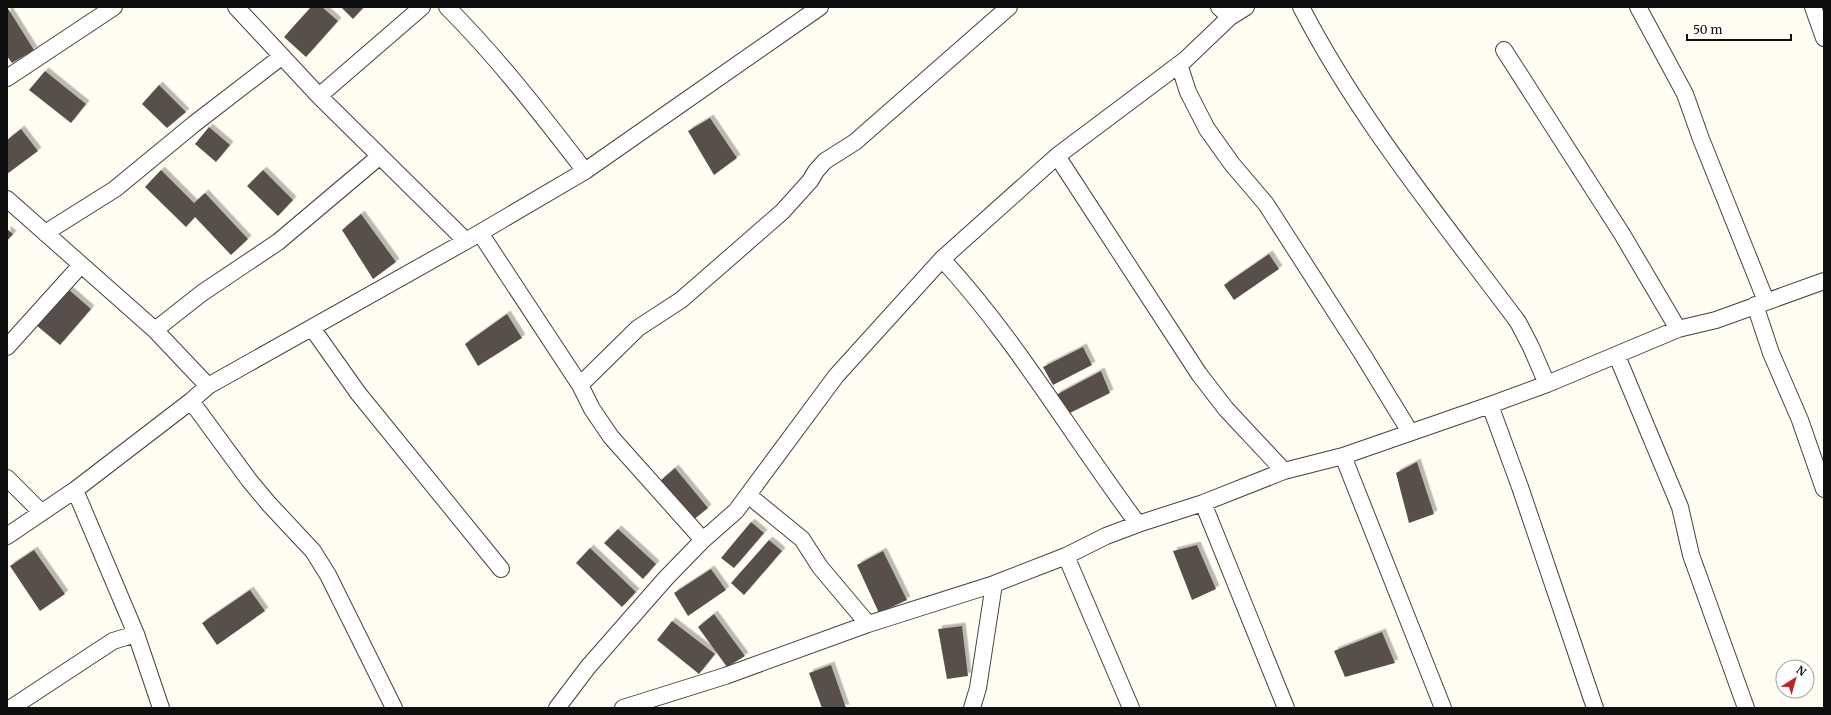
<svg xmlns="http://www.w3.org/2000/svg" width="1831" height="715" viewBox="0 0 1831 715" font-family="Merriweather,serif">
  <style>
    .building { fill: #58504b; filter: url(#shadow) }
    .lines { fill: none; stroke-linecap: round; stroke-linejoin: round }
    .minor-casing { stroke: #424242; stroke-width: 18 }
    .minor { stroke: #fff; stroke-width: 16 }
  </style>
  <defs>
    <filter id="shadow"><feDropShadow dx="3.5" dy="-3.5" stdDeviation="0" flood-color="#0004"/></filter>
  </defs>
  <rect width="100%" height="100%" fill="#fffdf1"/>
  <path class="building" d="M7 7 34 50 12 63 7 56Z
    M311 7H322L338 21 306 57 284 37Z
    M341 7H364L353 19Z
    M45 71 86 104 71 123 29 90Z
    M159 85 186 112 167 128 142 104Z
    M710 118 737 158 714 175 688 131Z
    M209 127 230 145 216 162 195 144Z
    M21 129 38 151 7 174V140Z
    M161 170 194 203 205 193 248 239 231 255 195 217 186 227 145 187Z
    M263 170 293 200 278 216 247 186Z
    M361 214 396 262 373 279 342 230Z
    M7 229 13 234 7 241Z
    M1269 254 1279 269 1234 300 1224 285Z
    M68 289 91 309 60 345 36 325Z
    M507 314 522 338 478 366 465 344Z
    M1083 347 1092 365 1053 385 1043 367Z
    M1101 371 1110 393 1066 415 1056 395Z
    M1417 462 1434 514 1409 523 1396 473Z
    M675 468 708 508 692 521 660 481Z
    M751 522 764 533 734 568 721 558Z
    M618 529 656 564 643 579 604 543Z
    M769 540 782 551 744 595 731 583Z
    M1197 545 1216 589 1192 600 1173 551Z
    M590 548 636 592 622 607 576 563Z
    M34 550 65 594 40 611 10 566Z
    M883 551 907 600 879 613 857 565Z
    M711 569 726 590 688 616 674 593Z
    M250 590 265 611 217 645 202 623Z
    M714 614 745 656 727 667 698 627Z
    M672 621 715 654 699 674 657 640Z
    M962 626 968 676 947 679 938 629Z
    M1382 632 1395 663 1345 677 1334 651Z
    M831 665 846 708H822L809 673Z"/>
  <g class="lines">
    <g class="minor-casing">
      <path id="minor" d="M447 7C498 58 541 114 585 171
        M1301 7C1360 121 1442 220 1518 322L1531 347 1547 384
        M1638 7 1685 94 1701 139 1766 301
        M1813 7 1824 38
        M1230 17 1246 7
        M1504 50 1622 234 1678 329
        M1179 64 1188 92 1207 129 1232 164 1266 204 1363 355 1410 432
        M7 78 114 7
        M319 96 422 7
        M1057 156 1199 374 1226 409 1284 471
        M7 199 155 330 208 386 191 401 75 490 7 536
        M45 233 115 189 194 124 281 57
        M480 233 580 385 592 409 611 437 703 540
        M466 241 585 171 820 7
        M942 259C1016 339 1072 436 1138 524
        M1755 305 1771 353 1800 420 1824 489
        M312 328 358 393 501 569
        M155 330 202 293 278 242 380 156
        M7 347 81 265
        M1617 356 1680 507 1691 555 1746 708
        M580 385 638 328 681 300 782 212 810 181 816 171 825 161 855 142 1009 7
        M208 386 466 241 319 96 236 7
        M191 401 249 480 269 504 313 551 328 575 394 708
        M1490 405 1520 487 1595 708
        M1343 456 1443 708
        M7 478 41 512
        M75 490 136 634 161 708
        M748 495 802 539 820 567 868 624
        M1203 503 1286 708
        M1066 556 1131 708
        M11 708 113 641 136 634
        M557 708 588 667 666 578 703 540 736 511 836 376 942 259 1057 156 1185 60 1230 17 1219 7
        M623 708 725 676 868 624 994 584 1066 556 1106 536 1138 524 1203 503 1284 471 1343 456 1490 405 1547 384 1678 329 1716 320 1824 281
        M972 708 978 688 994 584"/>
    </g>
    <use href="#minor" class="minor"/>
  </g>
  <rect width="1831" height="715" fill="none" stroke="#0f0f0f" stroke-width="16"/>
  <g transform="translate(1795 679) rotate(37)"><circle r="19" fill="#ffffff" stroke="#9f9f9f"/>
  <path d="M0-3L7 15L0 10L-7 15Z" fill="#c12428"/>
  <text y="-6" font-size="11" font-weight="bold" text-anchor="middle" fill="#0f0f0f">N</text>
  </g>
  <path d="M1687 34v6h104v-6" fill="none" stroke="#0f0f0f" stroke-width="2"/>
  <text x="1693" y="34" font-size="12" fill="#0f0f0f" stroke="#ffffff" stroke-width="3" paint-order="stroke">50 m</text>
</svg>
